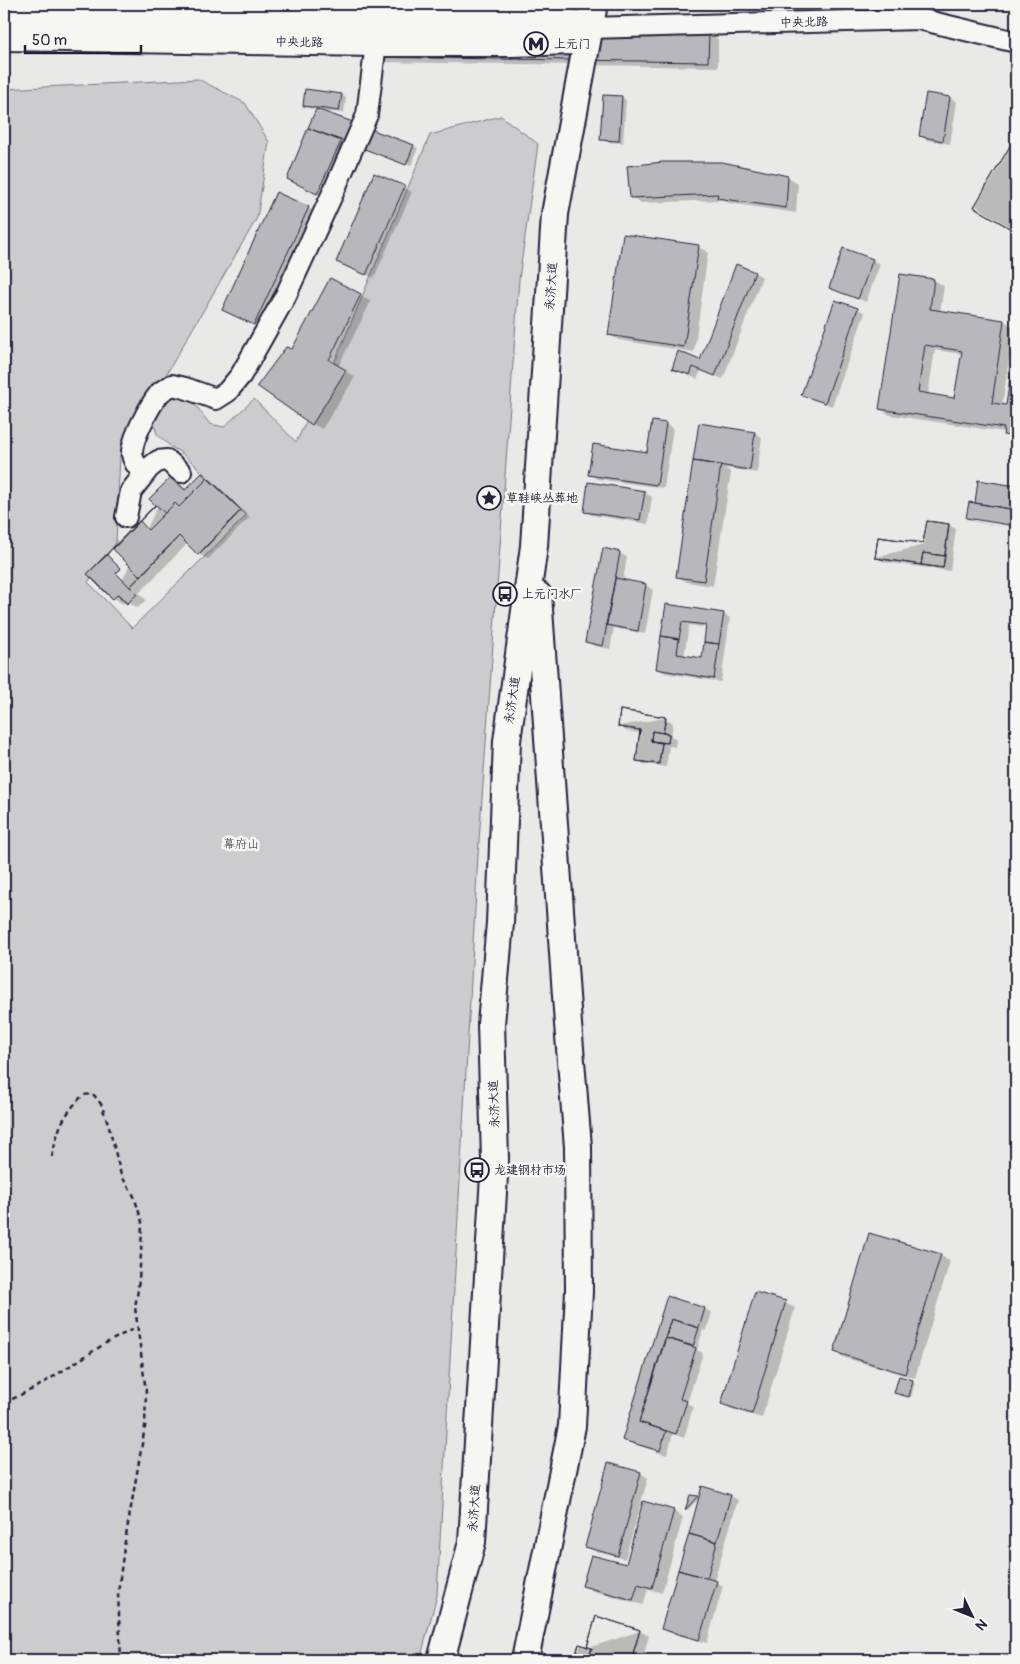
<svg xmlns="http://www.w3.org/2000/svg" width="1020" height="1664" viewBox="0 0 1020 1664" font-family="Pangolin,'LXGW WenKai TC',sans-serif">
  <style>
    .green { fill: #ccccce; stroke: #777784 }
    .shadow { fill: #0003; fill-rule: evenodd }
    .building { fill: #b8b8bc; stroke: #22223b; fill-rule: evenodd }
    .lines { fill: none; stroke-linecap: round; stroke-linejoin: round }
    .minor-casing { stroke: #22223b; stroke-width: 24 }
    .major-casing { stroke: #22223b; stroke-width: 30 }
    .path { stroke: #22223b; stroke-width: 2.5; stroke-dasharray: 5 4; stroke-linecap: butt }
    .minor { stroke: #f6f6f2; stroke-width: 20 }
    .major { stroke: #f6f6f2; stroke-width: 26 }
    .labels { text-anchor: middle; stroke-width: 5; stroke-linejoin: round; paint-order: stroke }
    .street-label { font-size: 12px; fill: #22223b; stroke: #f6f6f2 }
    .poi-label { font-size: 12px; fill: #22223b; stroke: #f6f6f2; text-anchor: start }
    .park-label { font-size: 12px; fill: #555567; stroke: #f6f6f2 }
  </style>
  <rect width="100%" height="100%" fill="#e9e9e7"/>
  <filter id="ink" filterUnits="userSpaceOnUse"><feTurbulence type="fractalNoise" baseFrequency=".02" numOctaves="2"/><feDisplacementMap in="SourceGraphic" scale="10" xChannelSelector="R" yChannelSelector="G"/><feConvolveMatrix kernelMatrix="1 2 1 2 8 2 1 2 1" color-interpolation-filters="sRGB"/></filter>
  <g filter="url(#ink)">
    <path class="green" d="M198 79 245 103 269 142 257 218 120 454 116 543 88 582 132 628 246 516 192 462 180 452 171 447 157 434 153 420 168 396C193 393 196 408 210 424L224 427 254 399 296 442 327 380 430 135 501 116 538 144 519 279 478 855 437 1595 420 1660H4V89Z"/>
    <path class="shadow" d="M708 34 718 39V67L373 62 363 56Z
      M927 94 950 98 957 102 950 144 927 140 920 136Z
      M342 95 346 98 344 113 318 111 351 144 342 141 341 142 348 146 325 197 295 183 309 130 317 109 309 108 304 106Z
      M621 97 626 100 623 143 606 142 601 139Z
      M1016 139V231L976 206Z
      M413 146 418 148 411 166 368 150Z
      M788 177 798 183 796 213 729 203 723 200 641 203 631 197Z
      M404 188 412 192 374 278 344 265Z
      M308 208 318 213 265 330 223 310Z
      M698 247 708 252 694 352 619 340 609 335Z
      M872 260 880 264 866 302 830 287Z
      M755 273 762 277 723 379 701 371 697 379 673 368 701 361Z
      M331 279 371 301 338 367 355 377 322 429 313 424 293 351Z
      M934 280 944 286 940 312 1004 321 1014 327 1002 406 1007 407 1016 354V445L1011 442 1012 438 1004 434V432L890 415 880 409ZM935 350 962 354 955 399 928 395Z
      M836 302 858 309 865 313 832 406 810 398 803 394Z
      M665 424 673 428 664 488 597 479 589 474 648 453Z
      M700 425 755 433 762 437 757 473 724 468 731 472 713 586 687 582 677 576Z
      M203 474 212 480 250 517 208 559 198 554 188 543 139 593 146 600 138 608 126 601 123 604 114 598 171 478 181 484 187 490Z
      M979 482 1016 487V525L974 518V521L1016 529 975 522 968 518 976 505Z
      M645 493 652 497 648 524 592 515 585 511Z
      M928 522 949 525 956 529 950 571 884 562 876 557 924 545Z
      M620 553 627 557 623 581 646 585 653 590 645 634 614 628 610 649 594 646 587 642Z
      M667 606 723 614 730 618 721 682 665 673 658 669ZM689 625 707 628 703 659 684 657Z
      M665 718 673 723 671 736 676 739 675 747 669 746 666 767 644 764 637 760 641 733 626 731 619 726Z
      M940 1255 950 1261 915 1378 845 1358 835 1352Z
      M668 1298 705 1309 712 1313 706 1331 703 1330 697 1350 703 1353 687 1403 693 1407 684 1438 673 1434 667 1455 631 1443 623 1439Z
      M785 1303 795 1308 762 1418 733 1410 723 1404Z
      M900 1378 915 1383 911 1397 898 1393Z
      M640 1473 648 1478 625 1559 594 1551 587 1546Z
      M703 1488 731 1496 738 1500 714 1581 723 1586 707 1643 670 1633 663 1629Z
      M691 1496 699 1498 688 1510H687Z
      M674 1511 683 1517 662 1593 648 1589 643 1605 593 1591 583 1585 626 1566Z
      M640 1631 649 1636 642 1660H575L580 1646 588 1648Z"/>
    <path class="building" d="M362 28 709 32 708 62 362 57Z
      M305 89 342 94 339 111 303 106Z
      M926 93 950 97 943 141 919 136Z
      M603 95 622 96 619 141 600 140Z
      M316 109 353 122 346 142 308 128Z
      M308 128 341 141 317 194 287 179Z
      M370 129 414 145 406 165 362 148Z
      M1016 136V232L974 207Z
      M1016 136V232L974 207Z
      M663 162H722L788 176 786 208 717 198 718 194 630 198 627 166Z
      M374 173 405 186 366 275 336 262Z
      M276 192 309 207 254 325 222 310Z
      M623 234 699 245 684 347 608 335Z
      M843 248 873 259 858 299 829 288Z
      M736 264 755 272 715 376 693 367 690 375 672 369 678 351 700 360Z
      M900 274 934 279 930 309 1004 320 992 403 1006 405 1014 352H1016V444L1010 443 1011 436 1003 435 1004 428 879 409ZM925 345 962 351 954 398 918 392Z
      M330 278 361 294 329 360 346 370 312 425 257 386 286 347 292 349Z
      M835 300 858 308 825 403 801 395Z
      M652 421 666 423 657 485 588 475 593 444 647 452Z
      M699 423 755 432 750 470 693 461Z
      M693 461 721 465 704 581 676 577Z
      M202 473 241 510 198 555 179 536 130 587 137 594 127 604 118 594 113 599 87 574 155 505 149 499 171 477 185 490Z
      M208 478 241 510 198 555 179 536 140 576 113 549 140 521 148 530 175 503 179 507Z
      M208 478 241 510 198 555 179 536 130 587 137 594 127 604 118 594 113 599 87 574 156 505 165 513 175 503 179 507Z
      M978 480 1016 486V510L975 503Z
      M588 482 645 491 640 520 584 512Z
      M969 502 1016 510V526L966 518Z
      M927 521 949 524 943 568 875 558 878 537 923 543Z
      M927 521 949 524 945 556 923 553 921 565 875 558 878 537 923 543Z
      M603 548 620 552 603 646 585 642Z
      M923 553 945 556 943 568 921 565Z
      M107 555 121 569 116 573 137 594 127 604 118 594 113 599 87 574Z
      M615 578 646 584 638 631 606 625Z
      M666 604 724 613 719 644 704 642 706 625 682 622 679 639 661 636Z
      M661 636 679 639 677 654 702 658 704 642 719 644 714 679 656 669Z
      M620 710 666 717 663 733 652 731 651 741 662 743 659 764 636 761 640 730 618 727Z
      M620 710 666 717 663 733 669 734 668 743 651 741 662 743 659 764 636 761 640 730 618 727Z
      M652 731 669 734 668 743 651 741Z
      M869 1233 941 1254 905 1374 834 1352Z
      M755 1292 786 1301 752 1414 721 1404Z
      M667 1296 705 1308 699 1328 671 1319 639 1422 666 1431 660 1451 622 1440Z
      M671 1319 699 1328 693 1346 666 1338Z
      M666 1338 696 1348 680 1399 687 1401 676 1434 639 1422Z
      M899 1376 913 1380 909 1397 894 1393Z
      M608 1463 641 1472 618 1556 585 1547Z
      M702 1486 731 1495 717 1542 689 1534Z
      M690 1495 698 1496 685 1510Z
      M643 1501 674 1510 652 1588 638 1584 633 1600 582 1586 591 1555 626 1564Z
      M689 1534 717 1542 707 1578 678 1570Z
      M678 1570 717 1581 699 1640 661 1629Z
      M596 1616 640 1630 632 1657 641 1660H588L592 1648 587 1647Z
      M596 1616 640 1630 632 1657 641 1660H588L592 1648 588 1660H574L579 1644 587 1647Z
      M579 1644 592 1648 588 1660H574Z"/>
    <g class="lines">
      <g class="minor-casing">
        <path id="minor" d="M589 28 919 19 1016 42
          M144 474C138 468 133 462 132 454 131 440 150 405 159 394 162 390 168 388 172 385L185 388 216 399 227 392 241 375 285 297 332 195 367 115 376 43
          M126 517 131 491 149 468 158 461 167 460 181 472"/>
      </g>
      <g class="major-casing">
        <path id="major" d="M4 16 509 19 577 24 589 28
          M4 37 375 43H512L574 41 589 28
          M441 1660 472 1542 495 1159 491 1024 500 923 507 741 534 546 555 214 594 4
          M525 1660 572 1426 579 1291 578 1147 568 1024 538 595"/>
      </g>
      <path class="path" d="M52 1157C58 1127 62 1117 83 1095L93 1094 101 1104 108 1123 121 1175 134 1196 142 1222 141 1254 138 1290 135 1307 146 1392 145 1427 124 1547 118 1593 121 1660
        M4 1403 37 1387 106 1343 137 1327"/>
      <use href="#minor" class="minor"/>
      <use href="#major" class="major"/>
    </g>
  </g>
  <defs>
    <g id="metro-ring" transform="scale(1.25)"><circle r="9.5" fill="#f6f6f2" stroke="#22223b" stroke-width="1.5"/><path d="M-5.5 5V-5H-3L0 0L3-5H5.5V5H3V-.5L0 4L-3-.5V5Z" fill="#22223b"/></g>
    <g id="sight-ring" transform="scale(1.25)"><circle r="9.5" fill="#f6f6f2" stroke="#22223b" stroke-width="1.5"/><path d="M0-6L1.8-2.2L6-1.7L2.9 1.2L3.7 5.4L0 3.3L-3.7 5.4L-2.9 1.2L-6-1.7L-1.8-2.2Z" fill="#22223b"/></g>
    <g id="bus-ring" transform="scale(1.25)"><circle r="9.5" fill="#f6f6f2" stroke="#22223b" stroke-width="1.5"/><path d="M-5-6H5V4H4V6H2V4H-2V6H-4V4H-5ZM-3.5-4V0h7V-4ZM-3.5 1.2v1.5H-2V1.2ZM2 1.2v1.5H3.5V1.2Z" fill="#22223b"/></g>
  </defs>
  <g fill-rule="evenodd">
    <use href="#metro-ring" x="536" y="44"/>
    <use href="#sight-ring" x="489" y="498"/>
    <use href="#bus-ring" x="505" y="594"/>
    <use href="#bus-ring" x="477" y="1170"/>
  </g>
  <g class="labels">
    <g class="street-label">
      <text transform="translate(804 22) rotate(-1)" y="4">中央北路</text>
      <text transform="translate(299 42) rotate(1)" y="4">中央北路</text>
      <text transform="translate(551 286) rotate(-86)" y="4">永济大道</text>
      <text transform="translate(512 700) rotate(-82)" y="4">永济大道</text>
      <text transform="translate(494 1104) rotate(-92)" y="4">永济大道</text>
      <text transform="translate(474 1508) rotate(-86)" y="4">永济大道</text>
    </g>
    <g class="poi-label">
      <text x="554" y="48">上元门</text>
      <text x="506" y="502">草鞋峡丛葬地</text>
      <text x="522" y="598">上元门水厂</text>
      <text x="494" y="1174">龙建钢材市场</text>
    </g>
    <g class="park-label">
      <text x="241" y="848">幕府山</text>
    </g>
  </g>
  <rect width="1020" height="1664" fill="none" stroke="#f6f6f2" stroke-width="20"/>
  <rect x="10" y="10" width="1000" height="1644" fill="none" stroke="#22223b" stroke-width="2" filter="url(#ink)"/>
  <g transform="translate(972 1616) rotate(133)" stroke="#f6f6f2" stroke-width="4" paint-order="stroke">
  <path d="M0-4L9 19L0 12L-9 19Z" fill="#22223b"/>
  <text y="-8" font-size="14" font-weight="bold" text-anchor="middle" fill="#22223b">N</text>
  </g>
  <path d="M25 45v8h116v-8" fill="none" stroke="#22223b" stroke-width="2.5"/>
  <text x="32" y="45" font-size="15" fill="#22223b" stroke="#f6f6f2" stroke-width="4" paint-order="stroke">50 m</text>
</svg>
